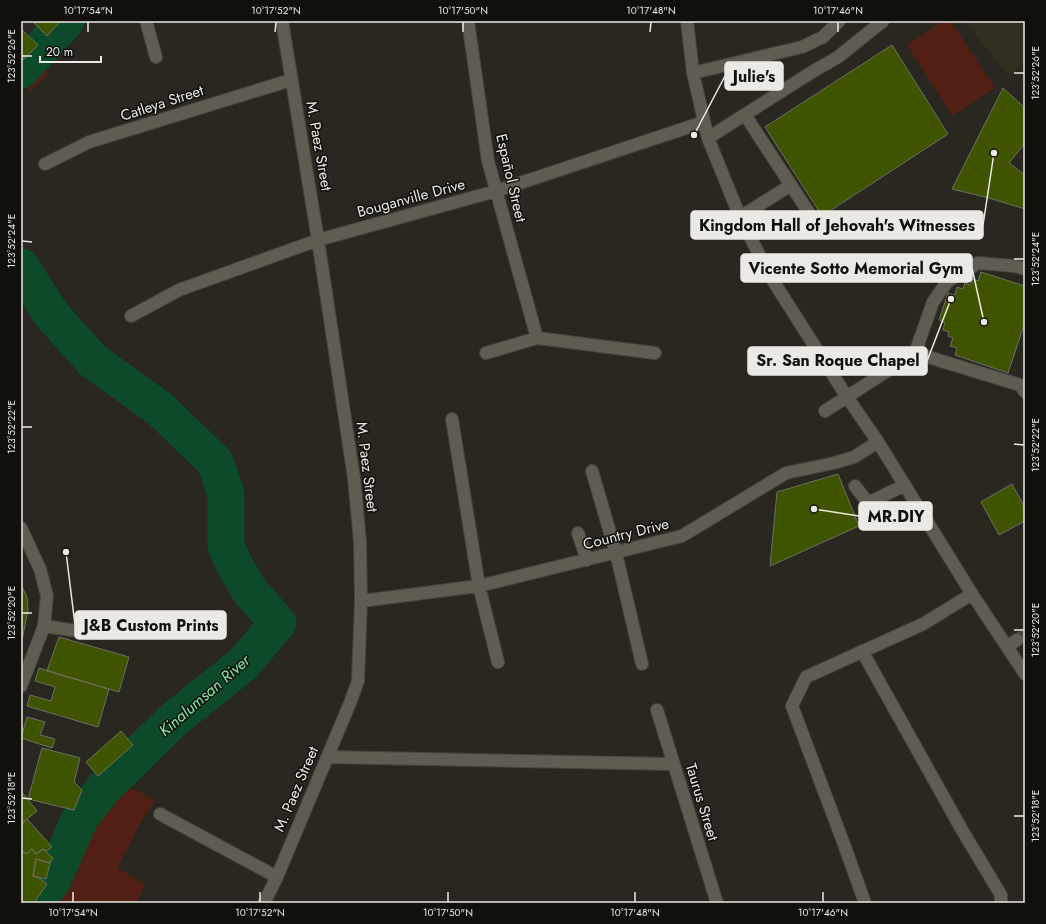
<svg xmlns="http://www.w3.org/2000/svg" width="1046" height="924" viewBox="0 0 1046 924" font-family="Jost,sans-serif">
  <style>
    .built { fill: #312d1f }
    .green { fill: #521f14 }
    .lines { fill: none; stroke-linecap: round; stroke-linejoin: round }
    .river { stroke: #0c4a2a; stroke-width: 37 }
    .building { fill: #3f5400; stroke: #6c7066 }
    .minor-tunnel { stroke: #46443c; stroke-width: 12; stroke-dasharray: 12 6; stroke-linecap: butt }
    .minor-casing { stroke: #46443d; stroke-width: 14 }
    .minor { stroke: #5f5c52; stroke-width: 12 }
    .ticks { fill: none; stroke: #eae9e3; stroke-width: 1.5 }
    .labels { text-anchor: middle; stroke-width: 3; stroke-linejoin: round; paint-order: stroke }
    .street-label { font-size: 15px; fill: #eae9e3; stroke: #11100c }
    .water-label { font-size: 16px; font-style: italic; fill: #82e9a8; stroke: #11100c }
    .leader { fill: none; stroke: #eae9e3; stroke-width: 1.5 }
    .callout-dot { fill: #eae9e3; stroke: #11100c; stroke-width: 1.5 }
    .callout { fill: #eae9e3; stroke: #eae9e3; stroke-width: 1.5 }
    .callout-label { font-size: 16px; text-anchor: middle; font-weight: bold; fill: #111 }
    .neatline { fill: none; stroke: #eae9e3; stroke-width: 1.5 }
    .ticks-label { font-size: 10px; text-anchor: middle; fill: #eae9e3 }
  </style>
  <rect width="100%" height="100%" fill="#29271f"/>
  <path class="built" d="M965 21H1025V62L1009 77Z"/>
  <path class="green" d="M61 21H86L46 69 49 73 30 92 24 83 21 87V62Z
    M943 21H951L995 88 953 116 907 45Z
    M21 246 91 339 114 356 99 379C73 358 53 332 35 304L41 299 21 269Z
    M126 753 140 767 125 785 155 800 141 822 117 868 145 884 137 903H36L53 880 59 867 58 845 82 790Z"/>
  <g class="lines">
    <path class="river" d="M21 70 66 21
      M21 267 51 314 92 360 160 409 215 462 226 494V546L234 564 249 590 278 623 243 664 172 721 104 788 80 818 53 880 36 903"/>
  </g>
  <path class="building" d="M35 21H61L47 36 34 23Z
    M21 29 38 45 21 62Z
    M892 45 948 134 822 216 765 127Z
    M1003 88 1025 108V143L1009 163 1025 175V209L989 198 952 189Z
    M981 272 1025 286V322L1008 373 955 355 957 348 950 346 953 338 948 336 949 332 943 330 945 323 939 320 948 293 955 295 957 287 963 289 965 283 970 285 973 279 978 281Z
    M838 474 859 526 770 566 777 492Z
    M1012 484 1025 508V521L999 535 981 502Z
    M21 585 27 597 28 610 21 645Z
    M59 637 129 657 119 692 47 671Z
    M39 668 109 689 98 727 27 706 30 695 51 701 55 687 35 681Z
    M27 717 45 722 40 735 55 739 52 748 21 738Z
    M121 731 133 745 98 776 86 762Z
    M42 748 80 758 74 782 82 790 74 810 28 799Z
    M21 791 37 811 21 824Z
    M27 819 52 847 46 851 43 849 36 854 32 849 26 854 23 851 21 854V824Z
    M32 849 36 854 43 849 53 858 50 863 36 859 33 876 39 878 47 884 34 903H21V854L23 851 26 854Z
    M36 859 50 863 46 879 33 876Z"/>
  <g class="lines">
    <path class="minor-tunnel" d="M1017 640 1025 634"/>
    <g class="minor-casing">
      <path id="minor" d="M146 21 156 57
        M468 21 488 161 537 338
        M687 21 693 73 708 138 740 217 770 276 847 397 878 442 972 594 1025 674
        M693 73 802 47 823 37 839 21
        M745 115 815 222
        M708 138 812 72 838 57 883 21
        M45 164 89 142 291 80
        M740 217 791 185
        M131 316 179 290 318 240 496 191 704 122
        M486 353 537 338 655 353
        M915 353 1020 385 1025 392
        M825 411 915 353 933 302 947 282 978 263 1014 266 1025 269
        M452 419 479 586 498 662
        M592 471 616 553 642 664
        M855 486 868 503 905 485
        M21 528 40 569 47 596 44 626 21 686
        M578 533 587 560
        M361 601 479 586 682 536 786 473 834 463 854 457 878 442
        M44 626C83 631 109 641 145 619
        M1007 647 1017 640
        M862 651 962 830 1001 895V903
        M657 710 717 903
        M327 757 674 764
        M160 814 277 877
        M264 903 277 877 350 703 358 681 361 601 360 542 354 478 318 240 282 21
        M865 903 845 847 792 706 806 677 923 624 972 594"/>
    </g>
    <use href="#minor" class="minor"/>
  </g>
  <path class="ticks" d="M88 32V22M275 32 276 22M463 32V22M650 32 651 22M838 32V22M22 56H32M1014 73H1024M22 241 32 242M1014 259H1024M22 427H32M1014 444 1024 445M22 613H32M1014 630H1024M22 798 32 799M1014 816H1024M73 902V892M260 902V892M448 902V892M635 902V892M823 902V892"/>
  <g class="labels">
    <g class="street-label">
      <text transform="translate(162 103) rotate(-18)" y="5">Catleya Street</text>
      <text transform="translate(319 146) rotate(80)" y="5">M. Paez Street</text>
      <text transform="translate(511 178) rotate(77)" y="5">Español Street</text>
      <text transform="translate(411 198) rotate(-15)" y="5">Bouganville Drive</text>
      <text transform="translate(367 467) rotate(83)" y="5">M. Paez Street</text>
      <text transform="translate(626 534) rotate(-14)" y="5">Country Drive</text>
      <text transform="translate(296 789) rotate(-67)" y="5">M. Paez Street</text>
      <text transform="translate(702 802) rotate(73)" y="5">Taurus Street</text>
    </g>
    <g class="water-label">
      <text transform="translate(204 695) rotate(-41)" y="6">Kinalumsan River</text>
    </g>
  </g>
  <path class="leader" d="M694 135L725 76M994 153L983 225M984 322L972 268M951 299L927 361M814 509L859 516M66 552L75 625"/>
  <g class="callout-dot">
    <circle cx="694" cy="135" r="4"/>
    <circle cx="994" cy="153" r="4"/>
    <circle cx="984" cy="322" r="4"/>
    <circle cx="951" cy="299" r="4"/>
    <circle cx="814" cy="509" r="4"/>
    <circle cx="66" cy="552" r="4"/>
  </g>
  <g class="callout">
    <rect x="725" y="62" width="58" height="28" rx="4"/>
    <rect x="691" y="211" width="292" height="28" rx="4"/>
    <rect x="741" y="254" width="231" height="28" rx="4"/>
    <rect x="748" y="347" width="179" height="28" rx="4"/>
    <rect x="859" y="502" width="73" height="28" rx="4"/>
    <rect x="75" y="611" width="151" height="28" rx="4"/>
  </g>
  <g class="callout-label">
    <text x="754" y="82">Julie's</text>
    <text x="837" y="231">Kingdom Hall of Jehovah's Witnesses</text>
    <text x="856" y="274">Vicente Sotto Memorial Gym</text>
    <text x="838" y="366">Sr. San Roque Chapel</text>
    <text x="896" y="522">MR.DIY</text>
    <text x="151" y="631">J&amp;B Custom Prints</text>
  </g>
  <rect width="1046" height="924" fill="none" stroke="#11100c" stroke-width="44"/>
  <path d="M40 56v6h61v-6" fill="none" stroke="#eae9e3" stroke-width="2"/>
  <text x="46" y="56" font-size="12" fill="#eae9e3" stroke="#11100c" stroke-width="3" paint-order="stroke">20 m</text>
  <rect x="22" y="22" width="1002" height="880" class="neatline"/>
  <g class="ticks-label">
    <text x="88" y="14">10°17'54"N</text>
    <text x="276" y="14">10°17'52"N</text>
    <text x="463" y="14">10°17'50"N</text>
    <text x="651" y="14">10°17'48"N</text>
    <text x="838" y="14">10°17'46"N</text>
    <text transform="translate(11 56) rotate(-90)" y="4">123°52'26"E</text>
    <text transform="translate(1035 73) rotate(-90)" y="4">123°52'26"E</text>
    <text transform="translate(11 241) rotate(-90)" y="4">123°52'24"E</text>
    <text transform="translate(1035 259) rotate(-90)" y="4">123°52'24"E</text>
    <text transform="translate(11 427) rotate(-90)" y="4">123°52'22"E</text>
    <text transform="translate(1035 445) rotate(-90)" y="4">123°52'22"E</text>
    <text transform="translate(11 613) rotate(-90)" y="4">123°52'20"E</text>
    <text transform="translate(1035 630) rotate(-90)" y="4">123°52'20"E</text>
    <text transform="translate(11 798) rotate(-90)" y="4">123°52'18"E</text>
    <text transform="translate(1035 816) rotate(-90)" y="4">123°52'18"E</text>
    <text x="73" y="916">10°17'54"N</text>
    <text x="260" y="916">10°17'52"N</text>
    <text x="448" y="916">10°17'50"N</text>
    <text x="635" y="916">10°17'48"N</text>
    <text x="823" y="916">10°17'46"N</text>
  </g>
</svg>
